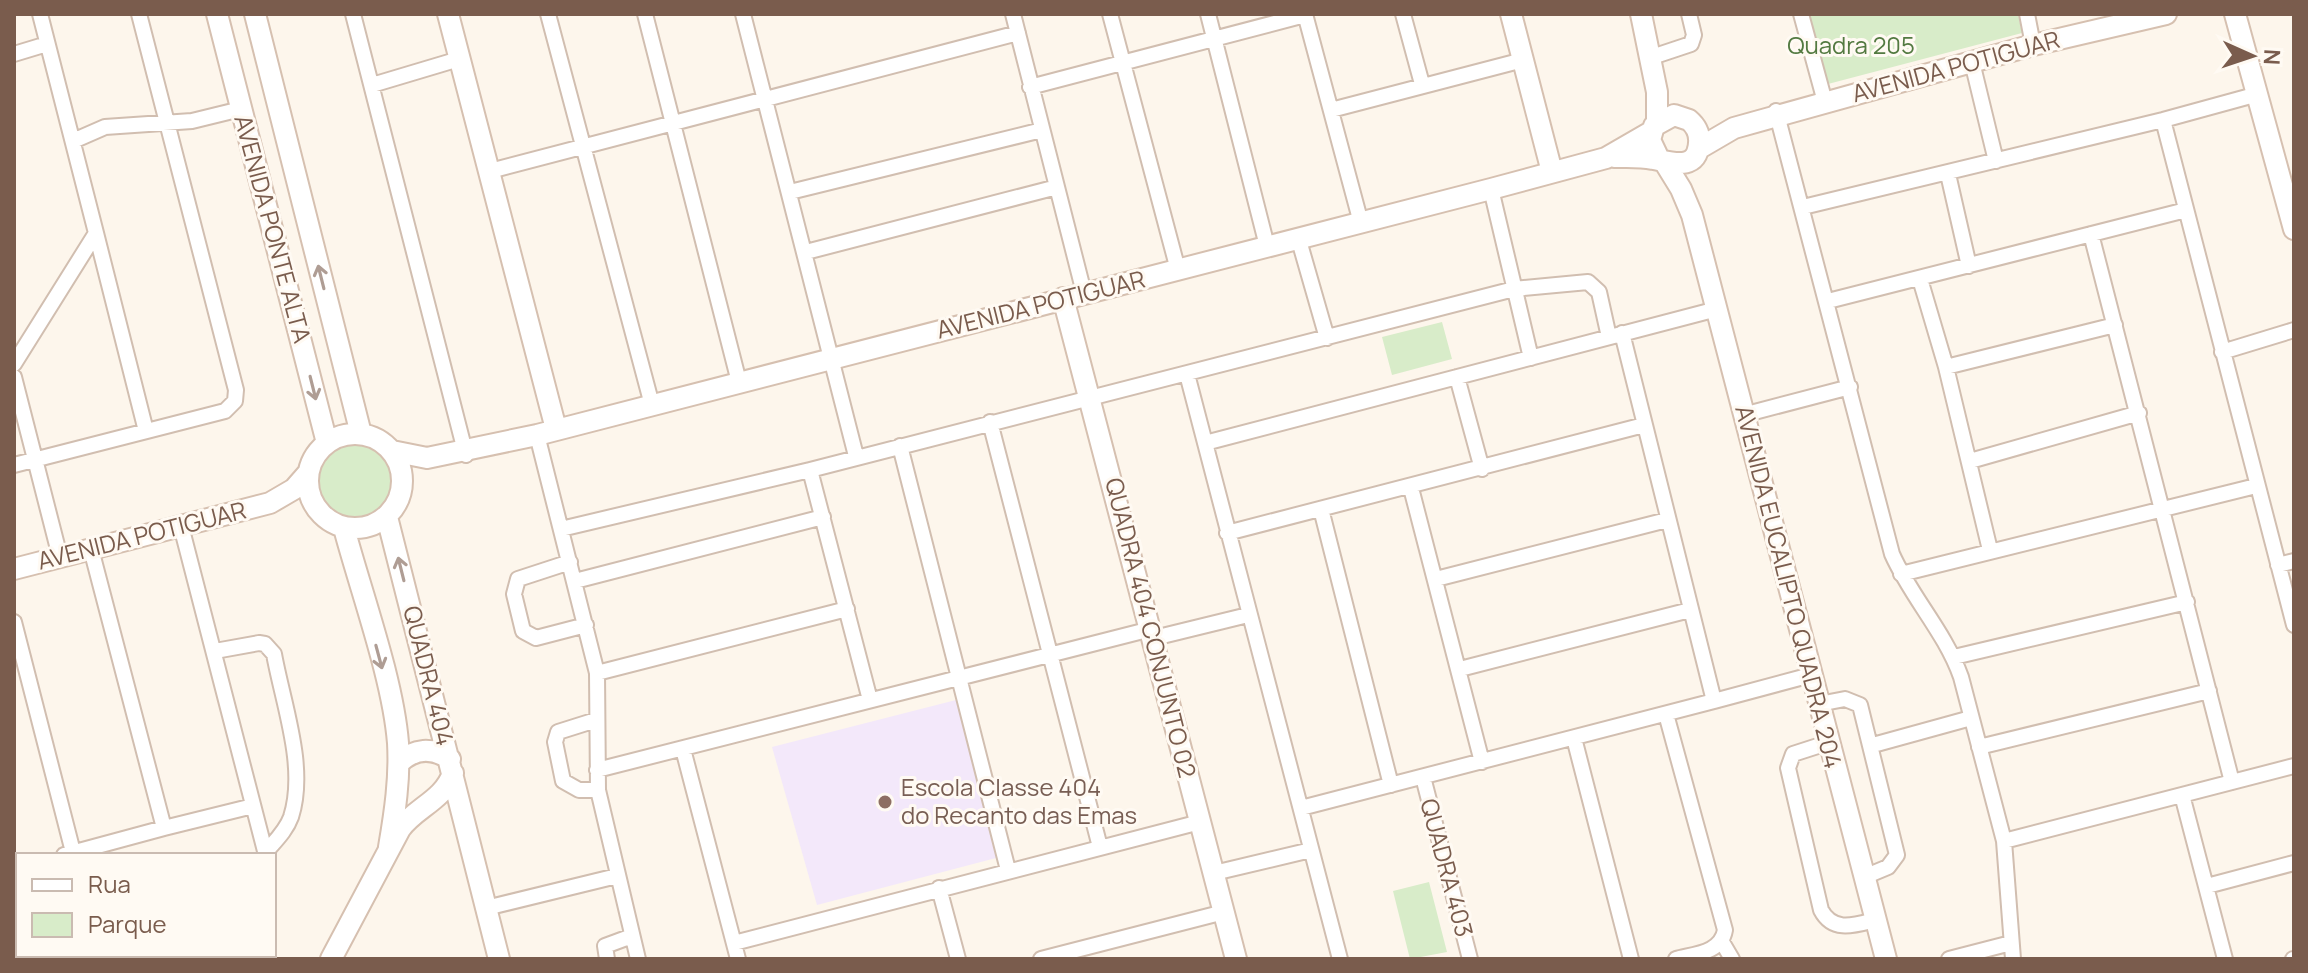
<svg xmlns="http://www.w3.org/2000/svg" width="2308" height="973" viewBox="0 0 2308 973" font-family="Manrope,sans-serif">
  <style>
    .education { fill: #f3e8fa }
    .green { fill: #d8ecc9 }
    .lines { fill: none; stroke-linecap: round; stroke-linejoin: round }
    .street-casing { stroke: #d1beb0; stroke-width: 18 }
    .secondary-casing { stroke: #d6c0b0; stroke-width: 24 }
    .street { stroke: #fff; stroke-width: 14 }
    .secondary { stroke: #fff; stroke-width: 20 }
    .oneway { stroke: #af9d94 }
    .education-dot { fill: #8d6e63; stroke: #fffaf3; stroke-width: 3 }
    .labels { text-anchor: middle; stroke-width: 6; stroke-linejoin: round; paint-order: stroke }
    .park-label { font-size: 24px; fill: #537a41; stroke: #fffaf3 }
    .street-label { font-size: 24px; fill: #7a5c4d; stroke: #fffaf3 }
    .education-label { font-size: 24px; fill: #785e54; stroke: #fffaf3; text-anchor: start }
  </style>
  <rect width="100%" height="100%" fill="#fdf6ec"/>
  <path class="education" d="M956 700 996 858 817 905 772 747Z"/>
  <path class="green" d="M1807 14H2018L2022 33 1828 84Z
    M1442 322 1452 359 1392 375 1382 337Z
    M314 481a42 42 0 1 1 84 0a42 42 0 1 1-84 0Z
    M1429 882 1447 952 1410 959 1393 891Z"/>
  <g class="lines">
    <g class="street-casing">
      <path id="street" d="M353 14 466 455
        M548 14 652 405
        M645 14 739 382
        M743 14 856 456
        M1013 14 1084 293
        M1110 14 1178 270
        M1208 14 1267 246
        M1305 14 1361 223
        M1403 14 1422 84
        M1801 14 1825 102
        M2027 14 2033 45
        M14 54 47 44
        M1649 58 1691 44 1694 35 1689 14
        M1972 62 1996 161
        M372 85 459 59
        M1030 87 1305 15
        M1331 110 1523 60
        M1776 111 1892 554C1911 597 1945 632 1961 677L2004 841 2013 959
        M2163 120 2294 625
        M73 141 105 127 192 121 241 109
        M490 171 1018 33
        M1948 174 1969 266
        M1491 189 1531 358
        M790 192 1042 130
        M1803 207 2163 120 2258 94
        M96 233 146 431
        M2091 234 2232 782
        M1298 237 1327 338
        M806 252 1057 187
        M1920 279 1946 367 1990 550
        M1828 301 2186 210
        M2222 352 2294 330
        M14 364 96 233 40 14
        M1946 367 2115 325
        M1187 374 1340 959
        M14 377 60 557
        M1457 377 1482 469
        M1743 415 1850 387
        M990 422 1100 847
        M537 435 597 673 598 790 638 959
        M1205 443 1717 309
        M900 446 1008 870
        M1970 461 2139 413
        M14 465 225 411 235 401 236 390 139 14
        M810 470 870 700
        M1411 488 1482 762
        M1321 509 1391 785
        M181 526 266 855
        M561 529 810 470 1514 289 1588 282 1599 292 1609 337
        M1227 533 1644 425
        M570 562 518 579 514 594 523 631 536 638 586 625
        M2278 565 2294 561
        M1901 574 2256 486
        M1436 579 1667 520
        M575 581 823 517
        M14 622 73 852
        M1154 638 1248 615
        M215 651 259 643 265 644 274 654C283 704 307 767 291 817 286 831 275 841 265 853
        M1954 657 2187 602
        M1460 669 1690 610
        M597 673 847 609
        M1714 701 1811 675
        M1819 704 1845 699 1860 705 1897 855 1888 867 1864 877
        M1666 714 1725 930C1721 953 1695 954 1676 959
        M596 720 558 732 555 742 563 781 579 790H598
        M1574 738 1631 959
        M1827 743 1793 754 1788 768 1821 910C1833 933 1855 925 1875 920
        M1873 745 1971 718
        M1979 747 2209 691
        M683 749 738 959
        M597 770 1151 629
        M1423 777 1470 959
        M2182 795 2225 959
        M1301 808 1714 701 1622 333
        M164 828 253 806
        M2004 841 2294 766
        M64 855 164 828 91 549
        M14 869 18 868
        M1214 873 1311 850
        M2207 886 2294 863
        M939 888 958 959
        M486 908 617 876
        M1722 942 1732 959
        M734 943 1200 822
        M185 955 186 959
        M39 959 55 955
        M607 959 605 946 632 936
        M1041 959 1224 912
        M1949 959 2011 943
        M2293 959H2294"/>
    </g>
    <g class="secondary-casing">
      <path id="secondary" d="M217 14 327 443
        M255 14 361 434
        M448 14 556 429
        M1511 14 1552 172
        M1641 14 1657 92V123
        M2235 14 2294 229
        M1698 149 1734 128 2033 45 2166 14
        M1614 157C1627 157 1640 156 1653 159 1671 162 1697 172 1699 143 1700 133 1696 126 1689 120L1674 115 1654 126 1650 140 1659 159
        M1665 163 1681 189 1692 215 1886 959
        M1063 298 1236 959
        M308 481a47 47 0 1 1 94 0a47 47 0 1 1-94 0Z
        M392 451 427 458 537 435 1491 189 1606 158 1651 132
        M387 517 499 959
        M344 528C361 592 393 679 398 743 400 778 395 812 389 847
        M14 569 270 503 294 489 308 473
        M399 763C414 748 432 747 450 759
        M331 959 400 829C416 807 443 801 453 773"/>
    </g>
    <use href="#street" class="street"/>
    <use href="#secondary" class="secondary"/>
  </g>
  <defs><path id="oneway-shaft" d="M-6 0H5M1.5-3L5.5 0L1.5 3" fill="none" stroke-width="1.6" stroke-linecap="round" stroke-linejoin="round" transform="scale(2)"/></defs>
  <g class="oneway">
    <use href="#oneway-shaft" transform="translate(321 277) rotate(-104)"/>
    <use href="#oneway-shaft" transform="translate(313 388) rotate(76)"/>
    <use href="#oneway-shaft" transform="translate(401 569) rotate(-104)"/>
    <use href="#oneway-shaft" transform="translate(379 657) rotate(75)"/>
  </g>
  <circle class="education-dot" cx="885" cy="802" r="8"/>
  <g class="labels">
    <g class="park-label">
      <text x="1851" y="54">Quadra 205</text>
    </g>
    <g class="street-label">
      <text transform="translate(1956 67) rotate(-15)" y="8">AVENIDA POTIGUAR</text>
      <text transform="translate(272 229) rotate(75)" y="8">AVENIDA PONTE ALTA</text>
      <text transform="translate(1041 305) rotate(-14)" y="8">AVENIDA POTIGUAR</text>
      <text transform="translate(142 536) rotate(-14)" y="8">AVENIDA POTIGUAR</text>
      <text transform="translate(1788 587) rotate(76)" y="8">AVENIDA EUCALIPTO QUADRA 204</text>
      <text transform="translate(1150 628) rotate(76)" y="8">QUADRA 404 CONJUNTO 02</text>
      <text transform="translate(428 676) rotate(76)" y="8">QUADRA 404</text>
      <text transform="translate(1446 868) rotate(75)" y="8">QUADRA 403</text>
    </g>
    <g class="education-label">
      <text x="901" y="796">Escola Classe 404<tspan x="901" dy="28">do Recanto das Emas</tspan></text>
    </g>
  </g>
  <rect width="2308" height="973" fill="none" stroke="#7a5c4d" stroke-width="32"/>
  <rect x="16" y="853" width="260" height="104" fill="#fffaf3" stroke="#cabbb1" stroke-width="2"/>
  <rect x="32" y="879" width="40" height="12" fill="#ffffff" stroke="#cabbb1" stroke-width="2"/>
  <text x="88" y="893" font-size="24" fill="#7a5c4d">Rua</text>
  <rect x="32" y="913" width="40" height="24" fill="#d8ecc9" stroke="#cabbb1" stroke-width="2"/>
  <text x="88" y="933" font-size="24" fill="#7a5c4d">Parque</text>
  <g transform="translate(2252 56) rotate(93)" stroke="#fffaf3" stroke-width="6" paint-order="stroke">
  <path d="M0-6L14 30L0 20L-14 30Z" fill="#7a5c4d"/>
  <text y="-12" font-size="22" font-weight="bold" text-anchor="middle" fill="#7a5c4d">N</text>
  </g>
</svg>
